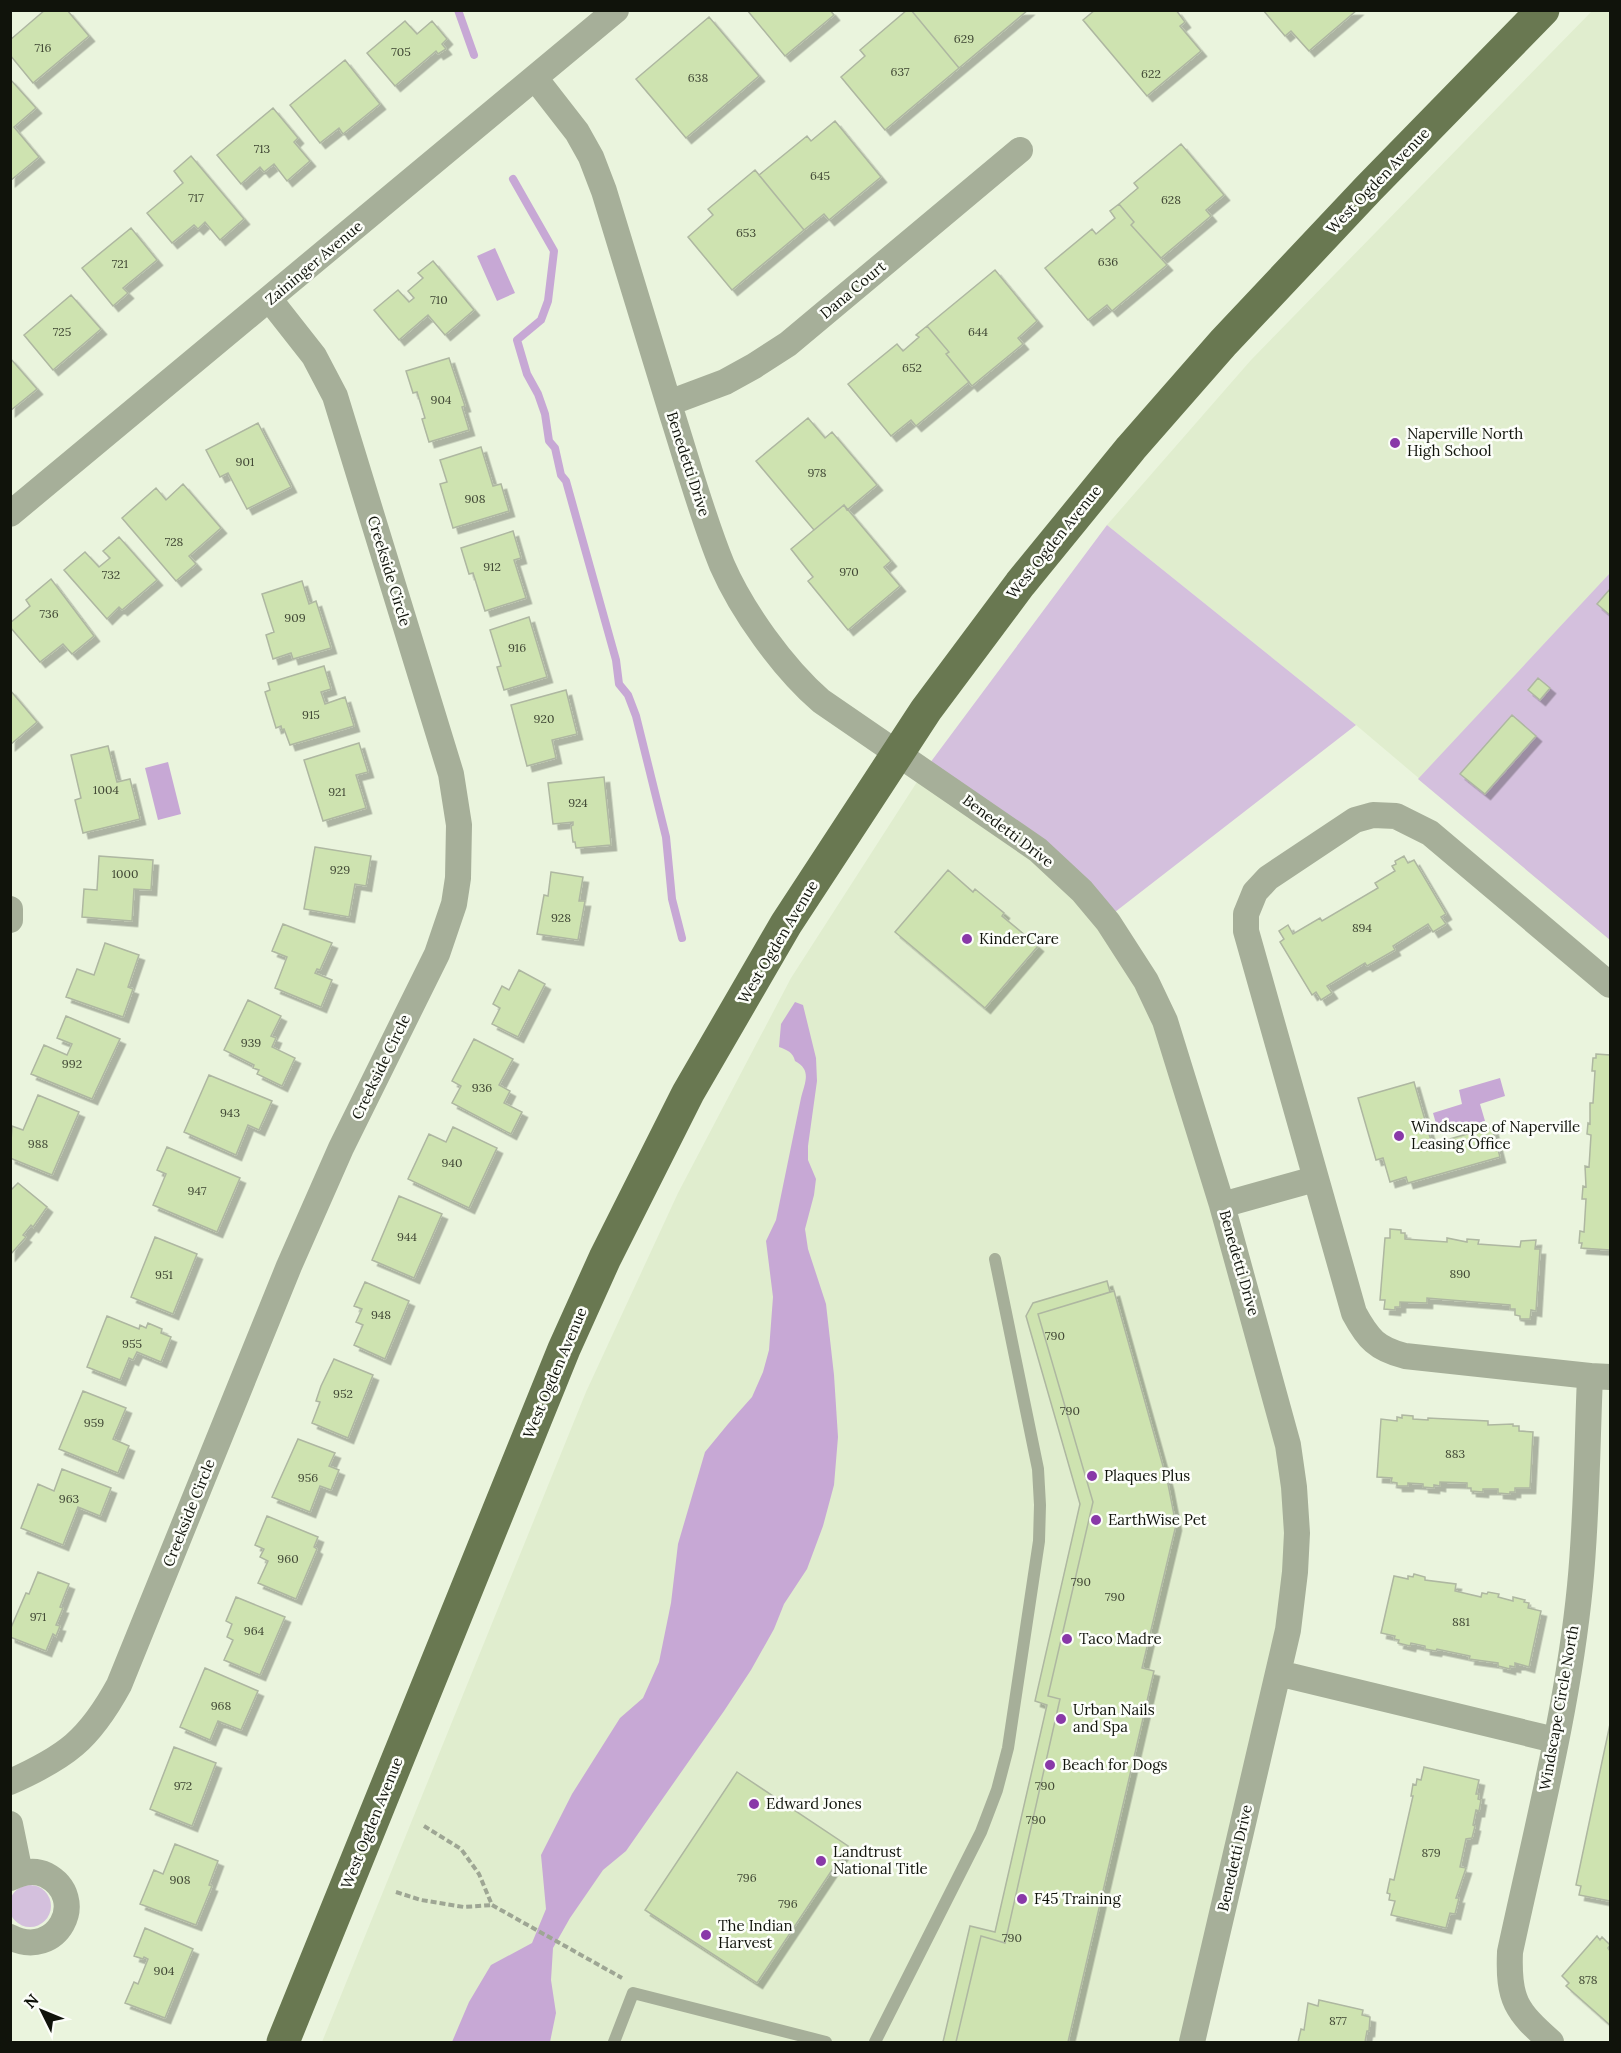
<svg xmlns="http://www.w3.org/2000/svg" width="1621" height="2053" viewBox="0 0 1621 2053" font-family="Lora,serif">
  <style>
    .built { fill: #e0edce }
    .green { fill: #d4c0dd }
    .water { fill: #c7a8d5 }
    .lines { fill: none; stroke-linecap: round; stroke-linejoin: round }
    .stream { stroke: #c7a8d5; stroke-width: 8 }
    .building { fill: #cee3b0; stroke: #aeb7a1; stroke-width: 1.5; filter: url(#shadow) }
    .path { stroke: #9ea694; stroke-width: 4; stroke-dasharray: 6 3; stroke-linecap: butt }
    .service { stroke: #a6af99; stroke-width: 12 }
    .minor { stroke: #a6af99; stroke-width: 26 }
    .primary { stroke: #697851; stroke-width: 33 }
    .poi-dot { fill: #8939a8; stroke: #fcfef9; stroke-width: 2 }
    .labels { text-anchor: middle; stroke-width: 5; stroke-linejoin: round; paint-order: stroke }
    .number-label { font-size: 12px; fill: #404734 }
    .street-label { font-size: 15px; fill: #10130b; stroke: #fcfef9 }
    .poi-label { font-size: 15px; fill: #10130b; stroke: #fcfef9; text-anchor: start }
  </style>
  <defs>
    <filter id="shadow"><feDropShadow dx="5.5" dy="5.5" stdDeviation="0" flood-color="#0004"/></filter>
  </defs>
  <rect width="100%" height="100%" fill="#eaf4dd"/>
  <path class="built" d="M1592 11H1610V940L1356 725 1107 525 1251 360Z
    M924 771 1032 845 1142 973 1289 1455 1296 1545 1193 2042H322L586 1392 678 1193 791 978Z"/>
  <path class="green" d="M1107 525 1356 725 1106 919 924 771Z
    M1610 573V940L1418 779Z
    M9 1906a21 21 0 1 1 42 0a21 21 0 1 1-42 0Z"/>
  <path class="water" d="M495 248 515 293 497 301 477 256Z
    M168 762 181 814 158 820 145 768Z
    M795 1002 803 1005 816 1058 817 1081 808 1146V1160L816 1179 814 1195 805 1229 808 1249 826 1304 834 1375 838 1437 834 1485 823 1526 807 1569 784 1604 774 1629 751 1670 724 1711 626 1851 603 1870 570 1918 553 1948 551 1980 556 2013 550 2042H452L469 2002 491 1965 532 1943 546 1909 541 1855 572 1794 620 1718 643 1698 659 1662 671 1603 678 1544 705 1452 728 1424 752 1397 763 1372 769 1350 773 1297 766 1241 776 1220 801 1098C805 1082 812 1070 795 1061 793 1052 787 1050 779 1047L781 1024Z
    M1500 1078 1505 1096 1480 1104 1485 1121 1439 1134 1433 1113 1462 1104 1459 1090Z"/>
  <g class="lines">
    <path class="stream" d="M458 10 474 55
      M513 179 554 251 548 301 541 320 517 340 527 374 538 394 545 414 549 441 555 448 561 475 566 481 616 660 619 684 628 695 636 716 666 837 672 899 682 938"/>
  </g>
  <path class="building" d="M45 10H67L89 36 33 83 10 55V40Z
    M747 10H830L834 15 785 56Z
    M907 10H911L959 68 885 130 841 77 865 56 860 50Z
    M911 10H1028L959 68Z
    M1095 10H1176L1185 22 1180 26 1201 51 1147 96 1083 20Z
    M1263 10H1357L1309 51 1291 31 1285 36Z
    M709 17 759 76 686 138 636 79Z
    M405 21 417 34 432 21 447 39 442 44 446 49 438 54 436 51 395 86 367 53Z
    M345 60 380 104 343 134 339 128 320 143 290 105Z
    M10 79 36 108 14 127 39 157 10 181Z
    M273 108 298 138 294 142 310 161 287 181 274 164 264 172 260 167 241 184 217 155Z
    M835 121 881 177 829 220 824 214 804 230 759 175 807 136 811 141Z
    M1181 144 1224 195 1206 210 1211 216 1161 258 1131 225 1134 222 1119 204 1138 188 1134 183Z
    M191 156 244 219 220 240 205 222 198 229 194 225 172 243 147 213 183 183 174 171Z
    M755 170 804 230 732 290 688 237 713 215 708 209Z
    M1119 204 1134 222 1131 225 1167 265 1112 311 1107 305 1088 320 1045 268 1092 229 1096 234 1115 218 1110 211Z
    M131 228 157 260 123 288 128 293 113 306 82 268Z
    M433 261 474 310 445 335 428 315 399 340 374 310 398 290 409 302 414 298 408 291 423 278 418 273Z
    M995 270 1037 321 1018 338 1023 344 972 386 946 354 949 352 927 326Z
    M71 295 101 329 53 370 24 335Z
    M927 326 949 352 946 354 969 382 916 426 911 420 891 436 848 384 897 344 903 351 919 337 916 335Z
    M10 358 37 389 10 411Z
    M449 358 465 406 462 407 469 430 429 442 422 419 425 418 417 392 413 393 406 371Z
    M808 418 825 438 832 432 877 485 847 510 844 505 814 530 756 461Z
    M258 423 291 487 247 509 228 473 220 477 206 450Z
    M481 447 493 486 501 484 509 511 453 528 440 484 447 482 440 460Z
    M183 484 221 528 189 556 196 564 176 581 122 518 156 488 166 500Z
    M844 505 891 561 884 567 900 586 848 630 808 581 813 577 791 549Z
    M513 531 521 558 514 560 526 598 485 611 473 573 469 574 461 548Z
    M119 537 157 580 122 610 119 607 107 619 64 570 85 552 99 567 110 558 103 551Z
    M51 579 94 636 72 654 63 644 40 662 10 627V623L30 606 26 600Z
    M302 581 309 604 316 601 331 648 293 659 291 653 273 659 266 635 274 632 262 594Z
    M1610 589V615L1597 604Z
    M529 617 547 677 504 690 497 667 501 666 490 630Z
    M324 666 331 689 321 692 325 704 345 697 354 726 290 745 284 729 282 730 281 726 276 728 265 692 270 690 268 683Z
    M1538 678 1550 688 1540 700 1528 690Z
    M10 690 37 722 10 745Z
    M566 690 577 734 552 740 556 758 527 766 511 705Z
    M1512 715 1536 736 1485 794 1460 774Z
    M359 743 368 772 356 775 366 808 323 821 304 760Z
    M108 746 117 782 130 779 140 819 83 833 75 800 81 798 71 755Z
    M604 777 611 845 576 848 575 842H573L571 826 573 825V822L553 824 548 783Z
    M315 847 371 856 366 886 355 884 349 917 304 909Z
    M99 856 153 860 151 890 134 889 132 921 82 917 84 889 97 890Z
    M1404 856 1408 863 1414 860 1446 914 1441 917 1446 924 1433 932 1428 924 1393 946 1395 950 1367 966 1365 963 1327 986 1332 993 1321 1000 1316 992 1312 995 1280 942 1284 939 1279 931 1288 925 1293 934 1320 918 1322 921 1378 888 1375 883 1395 871 1392 866 1396 864 1395 861Z
    M948 870 973 892 975 889 1004 913 1002 916 1038 946 985 1008 895 932Z
    M551 872 583 877 579 901H585L578 940 537 934 544 895 548 896Z
    M283 924 332 943 320 970 317 969 315 973 332 980 321 1007 275 988 287 957 272 951Z
    M105 943 139 955 128 987 133 989 123 1017 66 997 77 969 94 975Z
    M519 970 545 984 518 1037 492 1024 500 1008 493 1004 502 986 509 990Z
    M248 1000 281 1016 271 1036 276 1038 272 1047 295 1058 282 1086 257 1074 259 1070 253 1068 254 1065 224 1050Z
    M66 1016 120 1039 92 1099 31 1074 44 1045 67 1055 72 1044 57 1038Z
    M474 1039 513 1059 499 1085 510 1091 504 1103 522 1112 511 1134 452 1103 461 1086 452 1081Z
    M1596 1054 1610 1055V1250L1581 1248 1582 1243H1579L1580 1231 1584 1232 1586 1199H1582L1583 1186 1586 1187 1585 1166 1589 1167 1591 1135 1587 1134 1588 1123 1590 1124V1103H1593L1595 1071H1592L1593 1058H1596Z
    M209 1075 272 1101 259 1130 248 1125 236 1155 184 1132Z
    M1414 1082 1432 1144 1492 1127 1500 1157 1408 1183 1406 1177 1390 1182 1383 1158 1376 1160 1358 1098Z
    M38 1095 79 1112 52 1175 10 1158 12 1126 23 1130Z
    M453 1127 497 1148 469 1208 408 1179 429 1134 446 1142Z
    M167 1147 240 1178 217 1232 153 1205 166 1174 157 1170Z
    M18 1183 47 1207 33 1227 31 1225 23 1235 26 1237 10 1255V1191Z
    M399 1196 442 1214 414 1278 372 1260Z
    M1390 1229 1401 1230V1233H1405V1239L1447 1242V1238L1467 1242V1239L1479 1240 1478 1244 1520 1247 1521 1241 1536 1240 1535 1249H1540L1536 1311 1531 1310 1530 1319H1520V1316L1515 1315V1309H1510V1305L1427 1298V1303L1400 1302V1307H1395V1310L1384 1309 1385 1300H1380L1385 1238H1390Z
    M155 1237 197 1254 173 1314 131 1297Z
    M1107 1281 1110 1292 1038 1314 1093 1502 1048 1696 1060 1699 1005 1943 981 1936 956 2042H943L970 1926 995 1932 1047 1705 1035 1701 1080 1504 1026 1316 1033 1303Z
    M365 1282 409 1301 385 1359 354 1345 363 1325 356 1322 362 1309 354 1306Z
    M1114 1291 1168 1484 1176 1525 1142 1668 1154 1671 1068 2042H956L981 1936 1005 1943 1060 1699 1048 1696 1093 1502 1038 1314Z
    M107 1316 139 1329 140 1325 146 1328 148 1323 162 1329 161 1333 171 1337 161 1362 137 1352 133 1360 129 1358 120 1380 87 1367Z
    M334 1359 373 1375 348 1438 312 1423 320 1402 316 1401 321 1386Z
    M83 1391 126 1408 113 1439 129 1446 118 1473 59 1449Z
    M1402 1415 1413 1416V1419L1428 1420V1418L1488 1421V1425L1513 1424V1426H1519V1431L1533 1432 1530 1488H1515V1492H1510V1494L1498 1493V1489H1483V1492L1471 1491V1488H1467V1483L1440 1482V1486L1434 1485V1488L1423 1487V1484L1408 1483V1486H1397V1483L1391 1482 1392 1478 1377 1477 1381 1419 1397 1421V1417L1402 1418Z
    M298 1439 335 1453 329 1466 339 1470 331 1490 320 1486 310 1512 272 1497Z
    M62 1469 111 1488 100 1516 78 1507 63 1545 21 1528 38 1484 54 1491Z
    M267 1516 318 1537 314 1547 317 1549 296 1599 258 1583 268 1561 260 1557 264 1549 255 1545Z
    M38 1572 69 1584 60 1607 63 1608 56 1625 60 1626 56 1636 53 1634 46 1651 10 1637V1630L26 1593 29 1594Z
    M1414 1574 1425 1577V1580L1456 1584 1455 1591 1481 1597 1482 1593 1487 1594 1488 1592 1499 1594 1498 1597 1513 1601V1597L1525 1600 1524 1602 1529 1603 1528 1608 1541 1611 1529 1667 1515 1663V1667L1510 1666V1669L1498 1666V1663L1469 1659 1470 1656 1437 1649 1436 1651 1425 1649V1646L1411 1643 1410 1646 1398 1643 1399 1640 1394 1639 1395 1636 1381 1633 1394 1576 1408 1579V1576L1413 1577Z
    M236 1597 285 1617 260 1675 224 1660 233 1640 227 1637 232 1624 226 1621Z
    M205 1668 258 1691 241 1730 218 1721 210 1740 180 1727Z
    M1610 1724V1901L1579 1895 1581 1886 1576 1885Z
    M174 1747 216 1763 192 1826 150 1809Z
    M1424 1767 1479 1780 1476 1794H1479L1478 1799 1481 1800 1479 1811 1476 1810 1473 1825 1475 1826 1472 1838 1466 1839 1460 1867 1466 1868 1456 1898H1459L1455 1914 1450 1913 1446 1928 1391 1915 1395 1901 1389 1900 1390 1894 1387 1893 1390 1879 1394 1880 1413 1796H1411L1413 1784 1416 1785 1417 1779 1421 1780Z
    M737 1772 848 1846 757 1983 645 1910Z
    M175 1844 218 1861 209 1885 212 1886 196 1925 140 1904 154 1870 163 1874Z
    M145 1928 193 1949 165 2018 125 2003 134 1982 138 1984 148 1959 144 1957 143 1959 134 1956Z
    M1597 1936 1600 1940 1602 1937 1610 1945 1608 1948 1610 1951V2025L1566 1986 1569 1983 1562 1976Z
    M1319 2000 1363 2010 1362 2015 1370 2017 1369 2031H1367L1365 2042H1298L1301 2029 1304 2030 1308 2003 1318 2006Z"/>
  <g class="lines">
    <path class="path" d="M424 1826 461 1849 479 1874 492 1905 622 1978
      M396 1892 421 1900 464 1907 492 1905"/>
    <path class="service" d="M614 2042 633 1993 826 2042
      M875 2042 981 1832 997 1790 1008 1748 1039 1541 1040 1505 1038 1469 995 1259"/>
    <path class="minor" d="M535 78 577 132 591 157 604 191C627 265 649 340 672 414 688 464 702 516 722 565 742 611 783 668 821 701L1038 850 1082 891 1108 922 1146 981 1165 1021 1222 1205 1288 1445 1294 1487 1297 1533 1295 1572 1288 1630 1192 2042
      M669 403 725 382 754 366 788 344 1020 150
      M10 514 616 10
      M10 909V920
      M1222 1205 1315 1179
      M1590 1376 1405 1356C1377 1349 1368 1339 1354 1313L1246 931V914L1255 892 1268 878 1355 820 1373 815 1396 816 1430 833 1610 985
      M1278 1673 1555 1740
      M10 1782C66 1757 89 1740 119 1685L289 1266 341 1148 437 954 454 904 458 878 459 825 451 774 335 396 314 356 270 300
      M10 1824 20 1873
      M10 1878C22 1872 34 1869 46 1875 90 1898 57 1961 10 1937
      M1551 2042C1516 2011 1508 2000 1510 1952 1536 1831 1568 1709 1580 1586 1587 1516 1587 1446 1590 1376L1610 1377"/>
    <path class="primary" d="M283 2042 564 1349 605 1258 688 1093 786 924 926 710 1020 584 1131 448 1223 343 1369 188 1543 10"/>
  </g>
  <g class="poi-dot">
    <circle cx="1395" cy="443" r="6"/>
    <circle cx="967" cy="939" r="6"/>
    <circle cx="1399" cy="1136" r="6"/>
    <circle cx="1092" cy="1476" r="6"/>
    <circle cx="1096" cy="1520" r="6"/>
    <circle cx="1067" cy="1639" r="6"/>
    <circle cx="1061" cy="1719" r="6"/>
    <circle cx="1050" cy="1765" r="6"/>
    <circle cx="754" cy="1804" r="6"/>
    <circle cx="821" cy="1861" r="6"/>
    <circle cx="1022" cy="1899" r="6"/>
    <circle cx="706" cy="1935" r="6"/>
  </g>
  <g class="labels">
    <g class="number-label">
      <text x="964" y="43">629</text>
      <text x="43" y="52">716</text>
      <text x="401" y="56">705</text>
      <text x="900" y="76">637</text>
      <text x="1151" y="78">622</text>
      <text x="698" y="82">638</text>
      <text x="262" y="153">713</text>
      <text x="820" y="180">645</text>
      <text x="196" y="202">717</text>
      <text x="1171" y="204">628</text>
      <text x="746" y="237">653</text>
      <text x="1108" y="266">636</text>
      <text x="120" y="268">721</text>
      <text x="439" y="304">710</text>
      <text x="62" y="336">725</text>
      <text x="978" y="336">644</text>
      <text x="912" y="372">652</text>
      <text x="441" y="404">904</text>
      <text x="245" y="466">901</text>
      <text x="817" y="477">978</text>
      <text x="475" y="503">908</text>
      <text x="174" y="546">728</text>
      <text x="492" y="571">912</text>
      <text x="849" y="576">970</text>
      <text x="111" y="579">732</text>
      <text x="49" y="618">736</text>
      <text x="295" y="622">909</text>
      <text x="517" y="652">916</text>
      <text x="311" y="719">915</text>
      <text x="544" y="723">920</text>
      <text x="106" y="794">1004</text>
      <text x="337" y="796">921</text>
      <text x="578" y="807">924</text>
      <text x="340" y="874">929</text>
      <text x="125" y="878">1000</text>
      <text x="561" y="922">928</text>
      <text x="1362" y="932">894</text>
      <text x="251" y="1047">939</text>
      <text x="72" y="1068">992</text>
      <text x="482" y="1092">936</text>
      <text x="230" y="1117">943</text>
      <text x="38" y="1148">988</text>
      <text x="452" y="1167">940</text>
      <text x="197" y="1195">947</text>
      <text x="407" y="1241">944</text>
      <text x="1460" y="1278">890</text>
      <text x="164" y="1279">951</text>
      <text x="381" y="1319">948</text>
      <text x="1055" y="1340">790</text>
      <text x="132" y="1348">955</text>
      <text x="343" y="1398">952</text>
      <text x="1070" y="1415">790</text>
      <text x="94" y="1427">959</text>
      <text x="1455" y="1458">883</text>
      <text x="308" y="1482">956</text>
      <text x="69" y="1503">963</text>
      <text x="288" y="1563">960</text>
      <text x="1081" y="1586">790</text>
      <text x="1115" y="1601">790</text>
      <text x="38" y="1621">971</text>
      <text x="1461" y="1626">881</text>
      <text x="254" y="1635">964</text>
      <text x="221" y="1710">968</text>
      <text x="183" y="1790">972</text>
      <text x="1045" y="1790">790</text>
      <text x="1036" y="1824">790</text>
      <text x="1431" y="1857">879</text>
      <text x="747" y="1882">796</text>
      <text x="180" y="1884">908</text>
      <text x="788" y="1908">796</text>
      <text x="1012" y="1942">790</text>
      <text x="164" y="1975">904</text>
      <text x="1588" y="1984">878</text>
      <text x="1338" y="2025">877</text>
    </g>
    <g class="street-label">
      <text transform="translate(1378 181) rotate(-46)" y="5">West Ogden Avenue</text>
      <text transform="translate(314 263) rotate(-40)" y="5">Zaininger Avenue</text>
      <text transform="translate(853 290) rotate(-40)" y="5">Dana Court</text>
      <text transform="translate(688 464) rotate(72)" y="5">Benedetti Drive</text>
      <text transform="translate(1054 542) rotate(-51)" y="5">West Ogden Avenue</text>
      <text transform="translate(389 571) rotate(73)" y="5">Creekside Circle</text>
      <text transform="translate(1008 831) rotate(37)" y="5">Benedetti Drive</text>
      <text transform="translate(778 942) rotate(-59)" y="5">West Ogden Avenue</text>
      <text transform="translate(381 1067) rotate(-64)" y="5">Creekside Circle</text>
      <text transform="translate(1239 1263) rotate(74)" y="5">Benedetti Drive</text>
      <text transform="translate(555 1373) rotate(-67)" y="5">West Ogden Avenue</text>
      <text transform="translate(189 1513) rotate(-68)" y="5">Creekside Circle</text>
      <text transform="translate(1559 1708) rotate(-80)" y="5">Windscape Circle North</text>
      <text transform="translate(372 1823) rotate(-68)" y="5">West Ogden Avenue</text>
      <text transform="translate(1235 1858) rotate(-77)" y="5">Benedetti Drive</text>
    </g>
    <g class="poi-label">
      <text x="1407" y="439">Naperville North<tspan x="1407" dy="17">High School</tspan></text>
      <text x="979" y="944">KinderCare</text>
      <text x="1411" y="1132">Windscape of Naperville<tspan x="1411" dy="17">Leasing Office</tspan></text>
      <text x="1104" y="1481">Plaques Plus</text>
      <text x="1108" y="1525">EarthWise Pet</text>
      <text x="1079" y="1644">Taco Madre</text>
      <text x="1073" y="1715">Urban Nails<tspan x="1073" dy="17">and Spa</tspan></text>
      <text x="1062" y="1770">Beach for Dogs</text>
      <text x="766" y="1809">Edward Jones</text>
      <text x="833" y="1857">Landtrust<tspan x="833" dy="17">National Title</tspan></text>
      <text x="1034" y="1904">F45 Training</text>
      <text x="718" y="1931">The Indian<tspan x="718" dy="17">Harvest</tspan></text>
    </g>
  </g>
  <rect width="1621" height="2053" fill="none" stroke="#10130b" stroke-width="24"/>
  <g transform="translate(42 2011) rotate(313)" stroke="#fcfef9" stroke-width="4.5" paint-order="stroke">
  <path d="M0-4.5L10 22L0 15L-10 22Z" fill="#10130b"/>
  <text y="-9" font-size="16" font-weight="bold" text-anchor="middle" fill="#10130b">N</text>
  </g>
</svg>
